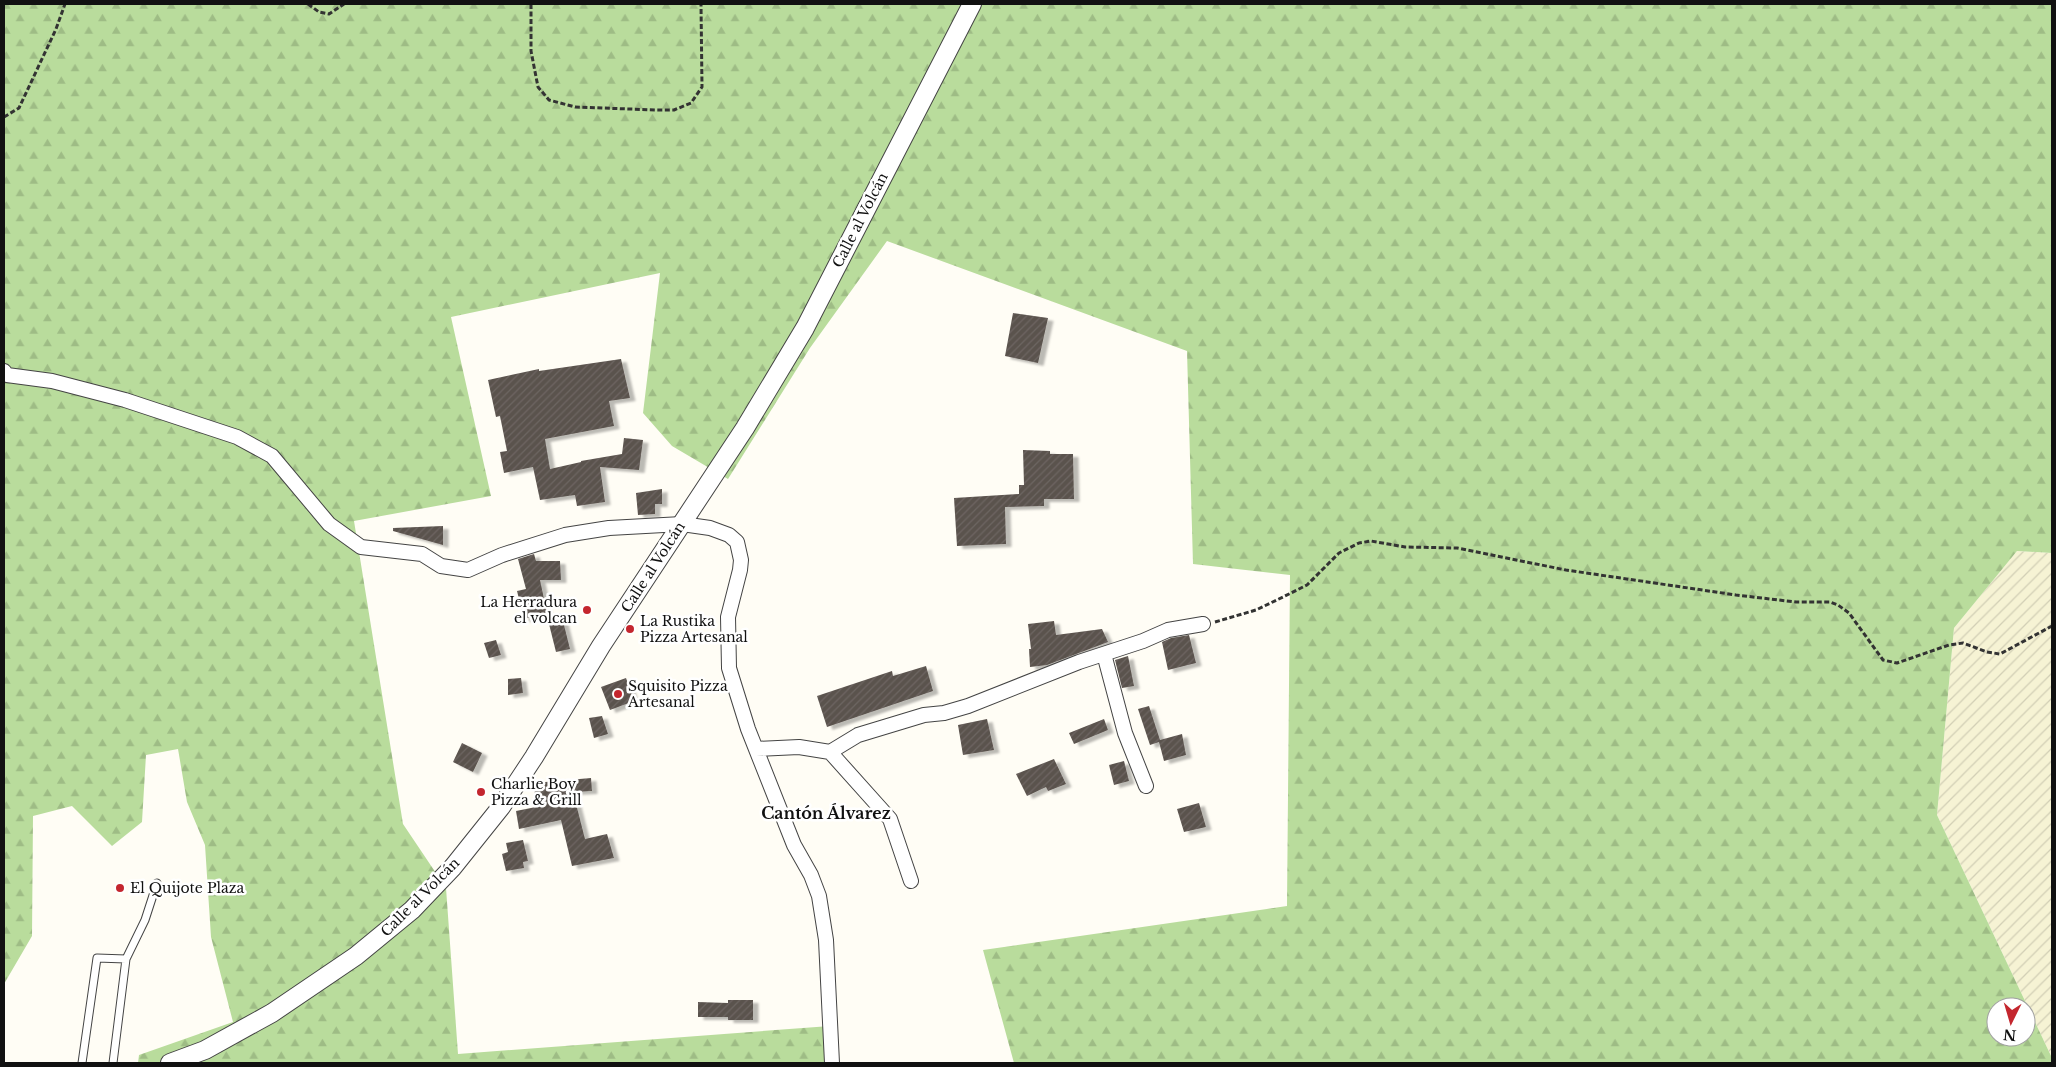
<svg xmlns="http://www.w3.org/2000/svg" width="2056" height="1067" viewBox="0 0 2056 1067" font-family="'Libre Baskerville',serif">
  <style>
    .farmland { fill: url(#farmland-furrows) }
    .forest { fill: url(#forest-firs); fill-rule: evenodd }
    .building { fill: url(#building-hatch); filter: url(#shadow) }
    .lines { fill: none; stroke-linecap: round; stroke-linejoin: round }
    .service-casing { stroke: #444; stroke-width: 9 }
    .minor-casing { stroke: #444; stroke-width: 16 }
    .tertiary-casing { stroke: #444; stroke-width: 20 }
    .path { stroke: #333; stroke-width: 3; stroke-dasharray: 5 2.5; stroke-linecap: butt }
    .service { stroke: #fff; stroke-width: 7 }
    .minor { stroke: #fff; stroke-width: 14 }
    .tertiary { stroke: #fff; stroke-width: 18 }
    .poi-dot { fill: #c4262e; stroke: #fff; stroke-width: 2 }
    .labels { text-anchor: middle; stroke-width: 5; stroke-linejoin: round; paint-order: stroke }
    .street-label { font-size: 14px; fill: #111; stroke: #fff }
    .poi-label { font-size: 14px; fill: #111; stroke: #fff; text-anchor: start }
    .quarter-label { font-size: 16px; font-weight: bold; fill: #111; stroke: #fff }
  </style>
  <defs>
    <pattern id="farmland-furrows" width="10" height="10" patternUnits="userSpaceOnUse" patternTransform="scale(1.25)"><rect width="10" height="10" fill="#f6f3d4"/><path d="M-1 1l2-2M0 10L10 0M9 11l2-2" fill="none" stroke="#d2cfb5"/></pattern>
    <pattern id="forest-firs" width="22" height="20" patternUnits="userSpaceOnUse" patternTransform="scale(1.25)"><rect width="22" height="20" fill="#b9dc9c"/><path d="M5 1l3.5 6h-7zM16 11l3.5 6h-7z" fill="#9ebc85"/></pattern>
    <pattern id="building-hatch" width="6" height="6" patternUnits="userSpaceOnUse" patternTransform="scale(1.25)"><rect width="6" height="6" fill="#5a524d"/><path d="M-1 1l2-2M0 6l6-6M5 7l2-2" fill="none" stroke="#6d6662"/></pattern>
    <filter id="shadow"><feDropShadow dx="5.5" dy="3" stdDeviation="1" flood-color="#0004"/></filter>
  </defs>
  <rect width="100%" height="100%" fill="#fffdf5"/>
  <path class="farmland" d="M2017 551 2052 553V1058L1937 815 1954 628Z"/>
  <path class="forest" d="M4 4H2052V553L2017 551 1954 628 1937 815 2052 1058V1063H1014L983 950 1287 906 1290 575 1193 564 1187 351 887 241 810 348 728 479 672 446 643 413 660 273 451 317 491 496 354 521 403 824 446 888 458 1054 830 1026 834 1063H138L139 1055 233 1022 211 937 205 845 187 802 178 749 146 755 142 822 112 846 72 806 33 816 32 936 4 984ZM1996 1007H2026V1037H1996Z"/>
  <path class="building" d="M1013 313 1048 318 1038 363 1005 356Z
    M621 359 630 398 609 401 614 426 545 439 550 469 581 462V461L622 454 624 438 643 440 639 470 600 467 605 502 577 506 575 495 540 500 533 467 504 473 500 452 507 451 500 416 496 417 488 380 539 369V371Z
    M1023 450 1050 451V454H1073L1074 499H1044V506L1005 507 1006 544 957 546 954 498 1019 494V485H1024Z
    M662 489V504H655V514L638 515 636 493Z
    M443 526V545L393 531V528Z
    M534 554 536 561H560L561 580H540L547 613 524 619 517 591 526 589 518 559Z
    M561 613 570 649 556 652 547 616Z
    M1054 621 1056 635 1102 629 1108 642 1047 665 1030 667 1029 649H1031L1028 624Z
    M1189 635 1196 663 1168 670 1162 642 1171 638Z
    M496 640 501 655 489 658 484 643Z
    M1128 656 1134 686 1122 688 1115 660Z
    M926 666 933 691 827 727 817 696 892 671 893 676Z
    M521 678 523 693 508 695V679Z
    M626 678 634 701 610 710 601 687Z
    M1149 706 1160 740 1182 734 1186 755 1164 761 1159 742 1150 745 1138 709Z
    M602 716 608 734 594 738 589 718Z
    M987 719 994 750 963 755 958 725Z
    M1104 719 1108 730 1074 744 1069 733Z
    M462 743 482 753 473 772 453 762Z
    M1054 759 1066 784 1048 791 1046 787 1027 796 1016 774Z
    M1124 761 1129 781 1114 785 1109 765Z
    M591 778 592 791 573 792 585 839 607 834 614 858 572 866 561 820 519 829 516 811 536 807 534 783Z
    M1199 803 1206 827 1184 832 1177 809Z
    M523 840 528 861 523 862 524 868 506 871 502 854 508 852 506 843Z
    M728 1000H753V1020H728V1017H698V1002L728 1003Z"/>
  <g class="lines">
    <g class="service-casing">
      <path id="service" d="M82 1063 97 958 126 959
        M113 1063 126 959 145 920 157 883"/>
    </g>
    <g class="minor-casing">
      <path id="minor" d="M4 371 7 375 52 381 125 400 237 437 272 456 329 524 361 547 422 554 441 566 468 570 502 555 565 535 609 528 682 524 710 528 729 535 737 542 741 560 740 570 728 617 729 668 748 729 794 845 811 875 819 896 826 940 832 1063
        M1104 654 1125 733 1146 786
        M756 749 799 747 830 752 858 735 924 715 944 713 968 706 1079 662 1143 641 1168 630 1203 624
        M830 752 890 819 911 881"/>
    </g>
    <g class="tertiary-casing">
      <path id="tertiary" d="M170 1063 205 1050 272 1013 356 956 412 910 453 867 501 807 534 757 601 646 745 428 805 328 972 4"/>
    </g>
    <path class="path" d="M308 4 319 12 329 14 344 4
      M531 4V51L538 87 549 100 575 107 656 110H674L691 103 702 87 701 4
      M4 117 19 108 56 29 65 4
      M1215 622 1256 610 1283 597 1307 585 1339 553 1359 543 1371 541 1405 547 1457 548 1566 570 1736 595 1796 602H1830L1838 605 1849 613 1883 660 1897 663 1949 645 1963 643 1987 652 2000 654 2052 626"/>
    <use href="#service" class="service"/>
    <use href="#minor" class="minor"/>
    <use href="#tertiary" class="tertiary"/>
  </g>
  <g class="poi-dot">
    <circle cx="587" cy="610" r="5"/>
    <circle cx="630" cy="629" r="5"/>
    <circle cx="618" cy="694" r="5"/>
    <circle cx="481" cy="792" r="5"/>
    <circle cx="120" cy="888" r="5"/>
  </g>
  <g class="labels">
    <g class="street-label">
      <text transform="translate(860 220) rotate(-63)" y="5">Calle al Volcán</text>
      <text transform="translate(653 567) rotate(-57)" y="5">Calle al Volcán</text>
      <text transform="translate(420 897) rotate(-45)" y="5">Calle al Volcán</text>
    </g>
    <g class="poi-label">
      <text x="577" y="607" text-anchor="end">La Herradura<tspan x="577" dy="16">el volcan</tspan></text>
      <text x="640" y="626">La Rustika<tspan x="640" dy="16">Pizza Artesanal</tspan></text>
      <text x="628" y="691">Squisito Pizza<tspan x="628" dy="16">Artesanal</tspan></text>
      <text x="491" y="789">Charlie Boy<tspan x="491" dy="16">Pizza &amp; Grill</tspan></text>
      <text x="130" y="893">El Quijote Plaza</text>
    </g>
    <g class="quarter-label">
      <text x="826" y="819">Cantón Álvarez</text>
    </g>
  </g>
  <rect width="2056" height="1067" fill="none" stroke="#111111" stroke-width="10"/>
  <g transform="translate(2011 1022) rotate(185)"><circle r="24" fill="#ffffff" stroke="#a0a0a0"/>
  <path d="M0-4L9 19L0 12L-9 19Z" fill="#c4262e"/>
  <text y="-8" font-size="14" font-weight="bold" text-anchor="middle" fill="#111111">N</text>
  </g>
</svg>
